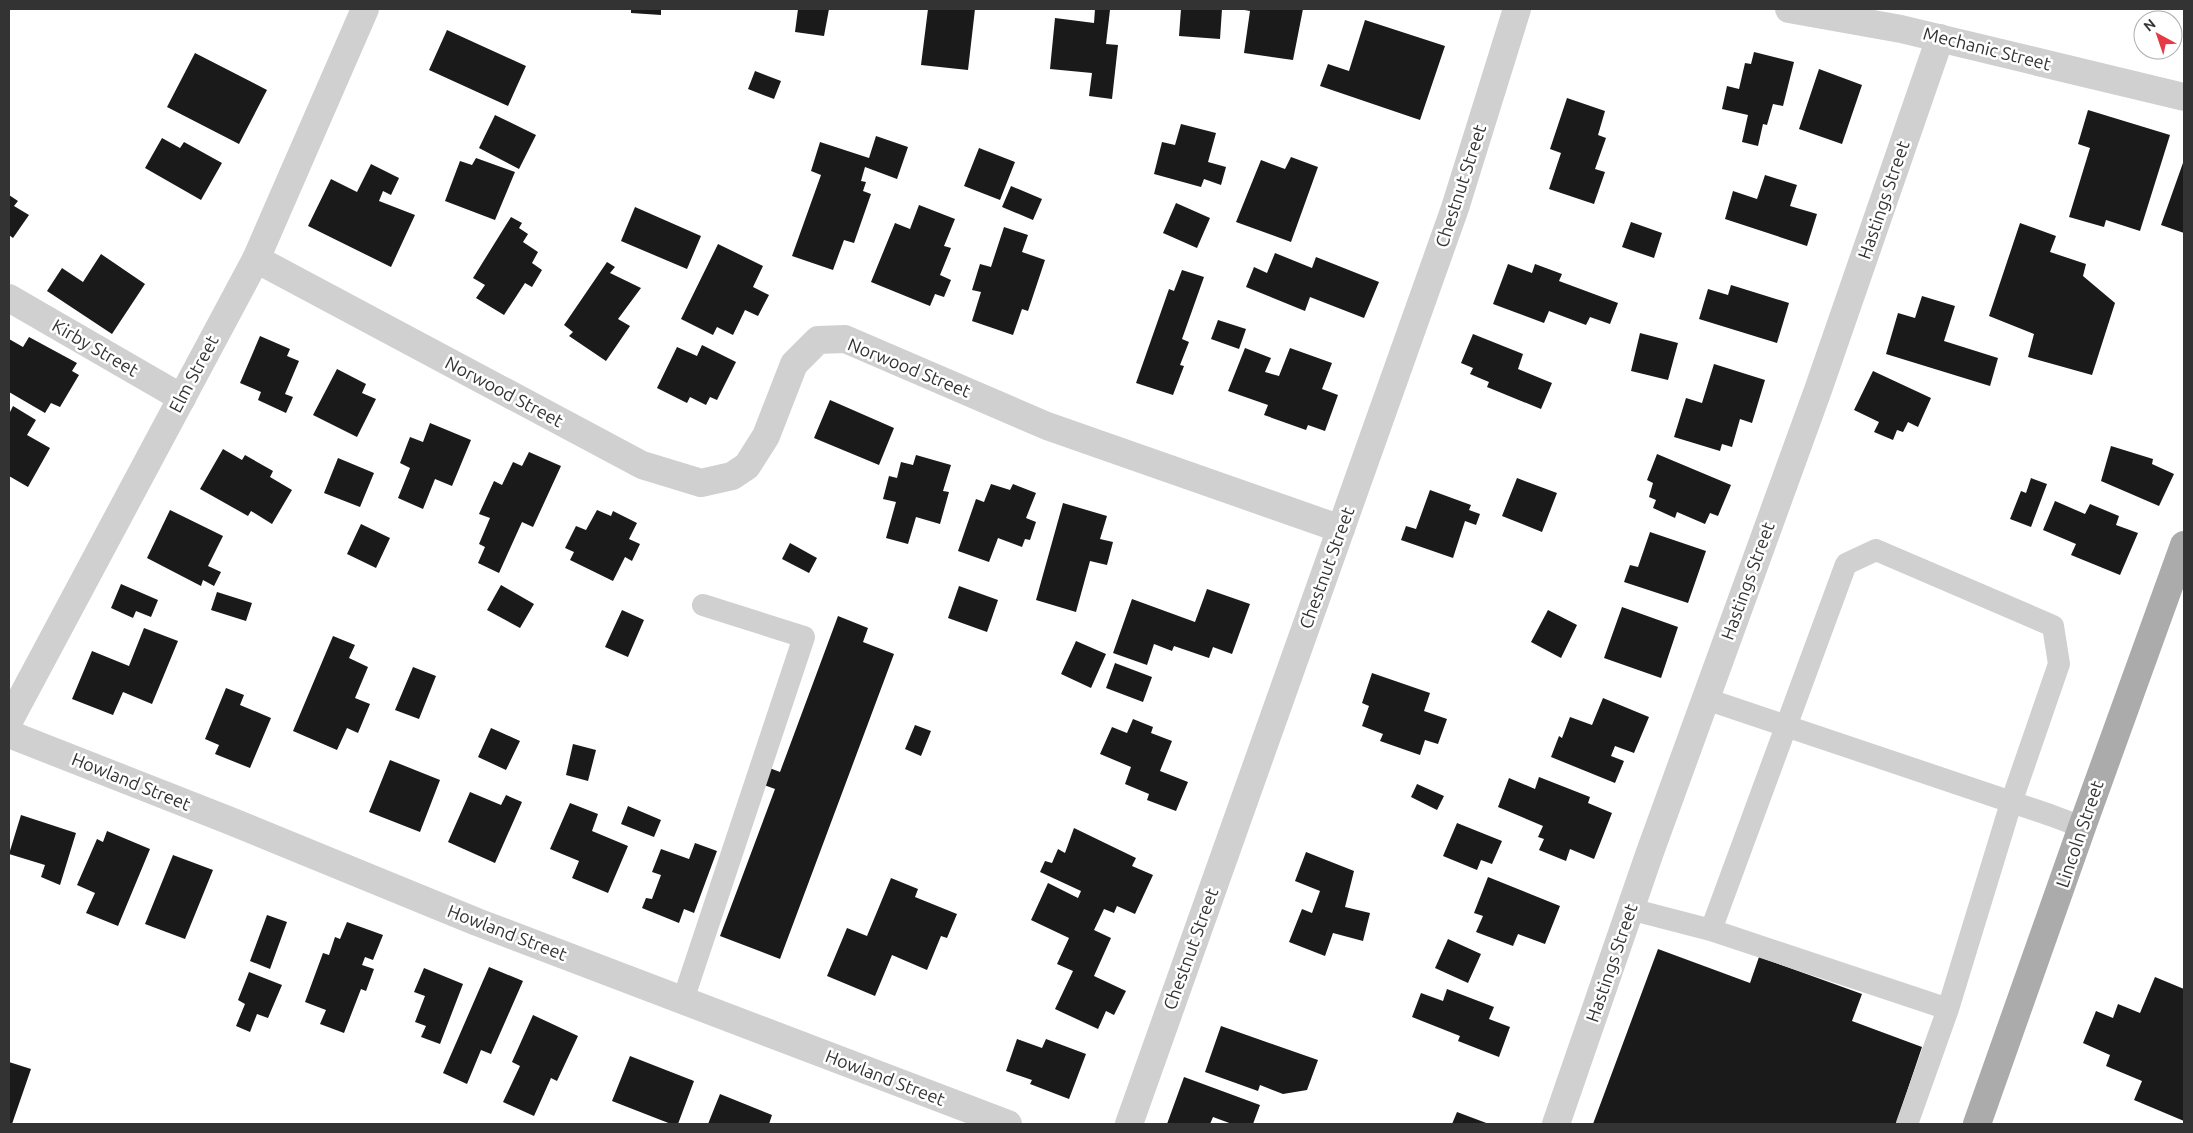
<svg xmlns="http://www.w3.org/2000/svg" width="2193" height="1133" viewBox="0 0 2193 1133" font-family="Ubuntu,sans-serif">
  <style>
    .building { fill: #1a1a1a }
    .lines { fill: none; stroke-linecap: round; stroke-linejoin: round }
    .service { stroke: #d0d0d0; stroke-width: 22 }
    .minor { stroke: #d0d0d0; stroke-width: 28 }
    .tertiary { stroke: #d0d0d0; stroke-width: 28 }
    .primary { stroke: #ababab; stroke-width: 28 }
    .labels { text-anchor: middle; stroke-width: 5; stroke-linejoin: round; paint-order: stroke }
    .street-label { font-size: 18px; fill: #333; stroke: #fff }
  </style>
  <rect width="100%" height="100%" fill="#fff"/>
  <path class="building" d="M631 9H661V15L631 13Z
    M798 9H829L824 36 795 32Z
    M928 9H975L968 70 921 65Z
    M1095 9 1110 10 1106 44 1118 45 1112 99 1089 96 1092 73 1050 69 1055 18 1094 23Z
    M1181 9H1222L1220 39 1179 36Z
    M1239 9H1303L1293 60 1244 53 1250 11Z
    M1365 20 1445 46 1420 120 1320 86 1328 64 1349 71Z
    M447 30 526 66 508 106 429 70Z
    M1754 52 1794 62 1783 106 1773 104 1767 125 1763 124 1758 146 1742 142 1748 115 1722 109 1727 86 1739 89 1745 63 1751 64Z
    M195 53 267 90 239 144 167 107Z
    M1819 69 1862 85 1842 144 1799 129Z
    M755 71 781 81 774 99 748 89Z
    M1567 98 1605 111 1598 135 1606 138 1595 169 1605 172 1594 204 1549 189 1561 153 1550 149Z
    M2088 110 2170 135 2140 231 2106 220 2104 227 2069 217 2090 148 2078 144Z
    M495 115 536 135 519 169 479 148Z
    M1181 124 1216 133 1208 162 1226 167 1221 185 1204 179 1201 187 1154 174 1162 142 1175 145Z
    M876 136 908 147 897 179 865 167 861 181 866 182 863 191 871 194 854 243 844 240 833 270 792 256 821 175 811 171 820 142 869 158Z
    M162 138 180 148 184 142 222 163 201 200 145 168Z
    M979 148 1015 162 1000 200 964 186Z
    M1291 157 1318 167 1291 242 1236 222 1261 160 1285 169Z
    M476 158 515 172 495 220 445 201 460 161 472 165Z
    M2184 160V233L2161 225Z
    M371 164 399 178 391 195 383 191 379 201 415 215 391 267 308 226 331 179 357 192Z
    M1765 175 1797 185 1790 206 1817 214 1807 246 1725 219 1733 191 1757 199Z
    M1011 186 1042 199 1033 220 1002 207Z
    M9 195 18 201 14 206 29 215 13 238 9 235Z
    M1176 203 1210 218 1197 248 1163 233Z
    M919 205 955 219 944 246 951 248 940 275 951 280 944 297 935 294 930 306 871 282 895 223 910 229Z
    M635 207 701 236 687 269 621 241Z
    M511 217 522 223 519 228 528 234 523 242 538 252 532 263 542 270 532 287 525 283 504 315 476 298 485 285 473 278Z
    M1631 222 1662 233 1654 258 1622 247Z
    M2020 223 2056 236 2050 252 2086 264 2083 276 2115 303 2092 375 2028 357 2034 334 1989 316Z
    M1004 227 1028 235 1022 252 1045 260 1028 311 1022 309 1013 335 972 321 981 292 972 290 980 264 991 267Z
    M718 244 763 266 753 287 769 295 758 316 745 310 733 335 717 327 713 335 681 319Z
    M1275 253 1312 268 1316 257 1379 282 1364 318 1310 297 1305 311 1246 287 1254 267 1267 273Z
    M101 254 145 284 112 334 47 291 62 268 83 282Z
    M607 262 615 267 610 273 641 288 618 319 630 326 606 361 569 336 573 332 564 325Z
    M1508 264 1532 273 1535 264 1562 274 1559 281 1618 303 1610 324 1590 317 1586 325 1549 311 1544 323 1493 304Z
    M1182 270 1204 277 1182 339 1189 342 1180 365 1184 366 1173 395 1136 383 1169 289 1174 291Z
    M1731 285 1789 303 1777 343 1699 319 1708 289 1728 295Z
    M1922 296 1955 306 1944 341 1998 358 1990 386 1886 354 1898 313 1915 318Z
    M1218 320 1246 329 1239 349 1211 339Z
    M1640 333 1678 343 1668 380 1631 371Z
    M1473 334 1523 354 1518 369 1552 383 1541 409 1487 387 1489 382 1470 374 1473 368 1461 363Z
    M260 336 290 349 287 356 299 361 285 394 293 397 286 413 258 400 261 392 240 383Z
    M29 337 77 363 72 371 79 375 60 407 51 403 45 413 9 392V339L23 347Z
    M702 345 736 362 717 400 710 397 706 405 690 397 687 403 657 388 677 347 697 356Z
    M1245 348 1271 358 1265 372 1279 376 1290 348 1332 363 1322 389 1338 395 1325 431 1308 425 1306 430 1264 415 1268 405 1228 391Z
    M1714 364 1765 380 1752 423 1740 419 1732 447 1722 444 1720 451 1674 437 1686 398 1702 403Z
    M337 369 366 384 362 393 376 399 357 437 313 415Z
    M1873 371 1931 398 1918 427 1908 422 1903 432 1897 430 1893 440 1874 432 1879 422 1854 410Z
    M830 400 894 428 879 465 814 438Z
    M13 406 36 420 27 435 50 448 28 487 9 476V414Z
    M430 423 471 440 452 486 435 479 423 509 398 498 410 468 400 463 410 437 423 442Z
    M2111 446 2153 459 2152 464 2174 474 2159 506 2101 481Z
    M223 449 242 460 245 455 273 471 270 477 292 490 272 524 251 511 248 516 200 489Z
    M529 452 561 466 533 527 522 522 499 573 478 563 485 547 479 544 490 518 479 514 494 481 502 485 513 462 522 466Z
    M1657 454 1731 485 1718 516 1710 513 1705 524 1677 512 1675 518 1653 508 1656 500 1649 497 1653 483 1647 480Z
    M916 455 951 465 943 491 949 492 940 524 916 517 908 544 886 538 896 502 883 499 889 476 897 478 901 462 913 465Z
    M338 458 374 473 360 507 324 493Z
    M1517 478 1557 493 1542 532 1502 516Z
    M2031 478 2047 484 2031 527 2010 519 2021 491 2026 493Z
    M991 484 1010 490 1013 484 1036 493 1026 518 1036 522 1030 540 1025 539 1022 547 998 538 989 562 958 551 976 499 984 502Z
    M1430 490 1471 505 1469 510 1480 514 1476 525 1465 521 1453 558 1401 540 1406 526 1416 529Z
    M2055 501 2085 514 2090 504 2119 516 2116 525 2138 533 2120 575 2071 555 2076 544 2043 530Z
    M1063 503 1107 516 1100 539 1113 542 1107 565 1090 561 1076 612 1036 600Z
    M170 510 223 536 208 566 221 572 214 586 203 580 201 586 147 558Z
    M597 510 611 516 613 511 637 523 629 539 640 544 632 561 625 557 613 581 570 560 574 552 565 548 576 526 586 530Z
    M361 524 390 538 376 568 347 554Z
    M1650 532 1706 551 1688 603 1624 582 1630 565 1638 567Z
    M790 543 817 558 809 573 782 559Z
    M121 584 158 600 151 617 136 611 133 618 111 608Z
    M501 585 534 604 520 628 487 610Z
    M959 586 998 600 987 632 948 618Z
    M1207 589 1250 604 1232 654 1213 647 1209 658 1174 646 1172 651 1154 644 1147 665 1113 653 1132 599 1195 622Z
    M217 592 252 603 246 621 211 610Z
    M1622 607 1678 627 1661 678 1604 658Z
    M622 610 644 620 628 657 605 647Z
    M1548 610 1577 625 1561 658 1531 642Z
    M838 616 868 628 863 642 894 654 780 959 720 936 775 789 761 784 767 767 780 772Z
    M144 628 178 641 152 704 123 692 113 715 72 699 92 651 129 666Z
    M333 636 355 645 349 658 368 667 355 698 370 704 358 733 347 728 337 750 293 731Z
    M1076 641 1106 654 1091 688 1061 674Z
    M1115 663 1152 677 1143 702 1106 688Z
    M413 667 436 676 419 719 395 710Z
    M1372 673 1430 693 1424 711 1447 719 1438 744 1425 740 1420 755 1380 741 1383 734 1362 726 1369 706 1362 703Z
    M226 688 244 695 240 705 271 718 250 768 215 754 219 745 205 739Z
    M1603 698 1649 717 1634 753 1615 746 1611 756 1624 761 1615 783 1551 757 1559 736 1562 738 1570 717 1592 725Z
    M1133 719 1153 727 1151 733 1172 741 1160 771 1188 782 1176 811 1147 800 1149 794 1125 784 1131 767 1100 754 1112 727 1127 733Z
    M915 725 931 731 921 756 905 749Z
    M491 728 520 741 506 770 478 757Z
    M573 744 596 750 588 781 566 775Z
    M390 760 440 780 420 832 369 812Z
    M1539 777 1590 797 1588 803 1612 813 1594 859 1570 849 1566 861 1539 850 1544 839 1538 837 1543 826 1498 807 1509 778 1535 789Z
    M1417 784 1444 796 1437 810 1411 797Z
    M470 792 501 805 506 795 522 802 495 863 448 842Z
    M570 803 598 814 592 831 628 846 608 893 572 878 579 861 550 849Z
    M628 806 661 820 654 837 621 824Z
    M21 815 76 833 60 885 41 877 45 865 9 854Z
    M1457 823 1502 841 1492 864 1481 860 1477 870 1443 856Z
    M1074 828 1136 858 1132 866 1153 875 1135 914 1117 906 1114 913 1104 909 1094 930 1111 938 1094 976 1126 991 1114 1015 1106 1011 1098 1029 1055 1009 1073 971 1057 964 1069 938 1031 920 1048 883 1078 898 1081 891 1040 872 1045 861 1052 863 1058 849 1065 853Z
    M107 831 150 849 118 926 86 913 95 893 77 885 97 839 103 842Z
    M695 843 717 851 694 913 684 909 679 923 642 908 646 898 652 899 661 875 652 872 661 849 689 859Z
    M1306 852 1354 871 1345 907 1370 913 1363 941 1333 933 1325 956 1289 942 1302 909 1312 913 1320 891 1295 881Z
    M173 855 213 870 185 939 145 924Z
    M1488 877 1560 906 1545 944 1518 934 1513 946 1476 932 1483 916 1474 913Z
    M891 878 918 889 915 897 957 914 947 938 941 936 927 970 892 955 875 996 827 976 847 928 867 936Z
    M267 915 287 922 270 969 250 961Z
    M347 922 383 935 373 960 365 957 362 965 374 969 366 991 361 989 344 1033 320 1024 326 1010 305 1002 323 953 329 955 335 937 340 939Z
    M1448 939 1481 954 1468 983 1435 968Z
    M1658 949 1750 983 1759 957 1862 994 1852 1021 1922 1047 1896 1124H1593Z
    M489 967 523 981 491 1054 481 1050 467 1084 443 1073Z
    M424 968 463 984 440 1044 421 1037 426 1026 415 1022 425 996 414 992Z
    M249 972 282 985 268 1018 257 1014 250 1032 236 1026 245 1004 238 1000Z
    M2155 977 2184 989V1121L2134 1100 2142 1081 2106 1066 2110 1055 2083 1043 2096 1011 2113 1018 2118 1004 2140 1013Z
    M1447 989 1494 1007 1489 1019 1510 1027 1499 1057 1458 1041 1460 1036 1412 1017 1421 993 1443 1001Z
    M533 1015 578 1036 557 1081 551 1078 534 1116 503 1102 520 1066 512 1062Z
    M1221 1026 1318 1060 1307 1090 1283 1094 1260 1085 1258 1091 1205 1072Z
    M1017 1039 1042 1048 1046 1039 1086 1054 1069 1099 1030 1084 1032 1080 1006 1071Z
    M630 1056 694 1081 678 1124H671L612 1101Z
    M9 1062 31 1069 12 1124H9Z
    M1184 1077 1260 1105 1253 1124H1232L1213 1117 1210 1124H1167Z
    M720 1094 772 1115 769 1124H708Z
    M1457 1112 1489 1124H1452Z"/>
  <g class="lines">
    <path class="service" d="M1706 699 2050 815 2082 827
      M1630 909 1711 930 1948 1009
      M1711 930 1846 564 1876 550 2053 626 2059 664 2011 803 1948 1009 1907 1124
      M683 1000 804 637 703 605"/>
    <path class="minor" d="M256 259 642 465 701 483 732 476 747 466 766 436 794 364 818 340 845 339 1047 426 1341 529
      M9 298 182 398
      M9 734 228 820 477 922 1008 1124
      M1129 1124 1455 208 1517 9
      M1556 1124 1650 852 1818 390 1940 38"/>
    <path class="tertiary" d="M1789 9 1901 29 2184 97
      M9 721 256 259 365 9"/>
    <path class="primary" d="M1977 1124 2082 827 2184 545"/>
  </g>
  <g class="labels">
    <g class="street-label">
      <text transform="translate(1987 49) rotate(14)" y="6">Mechanic Street</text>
      <text transform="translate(1461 186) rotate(-72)" y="6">Chestnut Street</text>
      <text transform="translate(1884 200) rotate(-71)" y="6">Hastings Street</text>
      <text transform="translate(95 348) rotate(30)" y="6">Kirby Street</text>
      <text transform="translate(909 368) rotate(22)" y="6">Norwood Street</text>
      <text transform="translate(194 374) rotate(-62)" y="6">Elm Street</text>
      <text transform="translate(504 392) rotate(28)" y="6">Norwood Street</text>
      <text transform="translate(1327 568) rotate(-70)" y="6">Chestnut Street</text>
      <text transform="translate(1748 581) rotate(-70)" y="6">Hastings Street</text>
      <text transform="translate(131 782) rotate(22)" y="6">Howland Street</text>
      <text transform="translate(2080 834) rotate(-71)" y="6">Lincoln Street</text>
      <text transform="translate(507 933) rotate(21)" y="6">Howland Street</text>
      <text transform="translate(1191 949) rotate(-70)" y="6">Chestnut Street</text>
      <text transform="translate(1612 963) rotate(-71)" y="6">Hastings Street</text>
      <text transform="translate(885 1078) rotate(21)" y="6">Howland Street</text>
    </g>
  </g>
  <rect width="2193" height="1133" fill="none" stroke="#333333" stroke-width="20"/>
  <g transform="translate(2158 35) rotate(320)"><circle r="24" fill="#ffffff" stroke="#adadad"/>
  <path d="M0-4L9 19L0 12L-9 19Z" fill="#e63946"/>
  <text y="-8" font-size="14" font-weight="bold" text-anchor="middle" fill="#333333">N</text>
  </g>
</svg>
